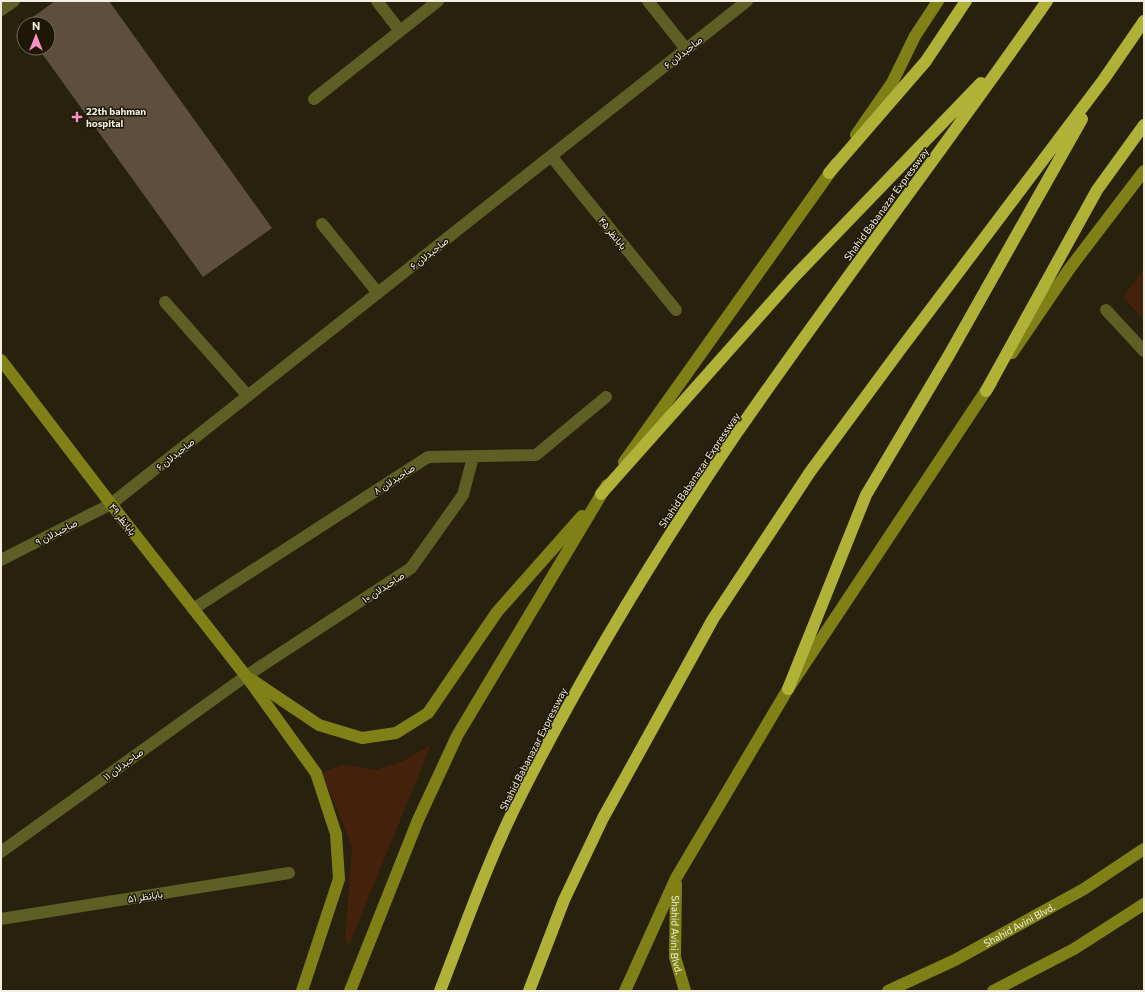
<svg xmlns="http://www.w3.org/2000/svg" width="1145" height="992" viewBox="0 0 1145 992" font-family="Commissioner,Vazirmatn,sans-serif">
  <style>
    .green { fill: #44210b }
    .building { fill: #5d4e3d }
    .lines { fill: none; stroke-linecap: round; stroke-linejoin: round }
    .street { stroke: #5d5f25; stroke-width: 12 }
    .secondary { stroke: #7f8116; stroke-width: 12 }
    .highway { stroke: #afb237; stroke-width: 12 }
    .poi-dot { fill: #fb8fc5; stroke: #1e1705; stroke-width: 1.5 }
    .labels { text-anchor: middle; stroke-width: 3; stroke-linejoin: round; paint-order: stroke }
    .street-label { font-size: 10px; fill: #f2eee2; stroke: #1e1705 }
    .poi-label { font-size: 10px; font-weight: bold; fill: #f2eee2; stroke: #1e1705; text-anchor: start }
  </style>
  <rect width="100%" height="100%" fill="#27210e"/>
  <path class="green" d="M1144 269V320L1123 297Z
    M431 745 349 945 345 941 352 846 322 773 343 764 376 770 403 761Z"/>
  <path class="building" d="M55 1H109L272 228 203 277 38 48H48V24H24V28L22 25Z"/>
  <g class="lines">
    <path class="street" d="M377 1 400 31
      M648 1 686 49
      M1 10 14 1
      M314 99 438 1
      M551 156 676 310
      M322 224 378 293
      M165 302 248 396
      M1106 310 1144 351
      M1 560 111 504 747 1
      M193 609 428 457 536 455 606 397
      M1 852 246 676 411 568 463 495 473 457
      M1 919 289 873"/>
    <g class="secondary">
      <path d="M856 135 892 83 915 36 938 1"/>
      <path d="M1012 353 1070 268 1144 171"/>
      <path d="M1 360 111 504 246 676 316 773 336 834 339 879 302 991"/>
      <path d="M624 462 836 164"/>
      <path d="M252 680 319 725 362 738 396 733 428 713 497 612 582 516"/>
      <path id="s1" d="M676 884 675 957 685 991"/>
      <path d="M350 991 418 820 457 736 607 485"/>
      <path d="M625 991 676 878 788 689 991 383"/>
      <path id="s2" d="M888 991 955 960 1084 889 1144 849"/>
      <path d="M993 991 1074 949 1144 904"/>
    </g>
    <path class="highway" d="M829 173 926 61 966 1
      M986 391 1097 190 1144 125
      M601 494 794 277 981 83
      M788 689 866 495 949 355 1082 119
      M440 991C466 924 490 855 523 791 586 667 658 549 736 434 837 288 945 147 1047 1
      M529 991 564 900 603 818 713 619 810 472 900 350 1104 79 1144 21"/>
  </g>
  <path class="poi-dot" d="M75 111h4v4h4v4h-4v4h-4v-4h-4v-4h4z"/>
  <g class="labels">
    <g class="street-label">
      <text transform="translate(683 52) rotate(-38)" y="4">صاحبدلان ۶</text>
      <text transform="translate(886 204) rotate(-54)" y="4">Shahid Babanazar Expressway</text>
      <text transform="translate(613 233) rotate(51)" y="4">بابانظر ۴۵</text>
      <text transform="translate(429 253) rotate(-38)" y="4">صاحبدلان ۶</text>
      <text transform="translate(175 454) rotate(-38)" y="4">صاحبدلان ۶</text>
      <text transform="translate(699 470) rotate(-56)" y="4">Shahid Babanazar Expressway</text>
      <text transform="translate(394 479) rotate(-33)" y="4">صاحبدلان ۸</text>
      <text transform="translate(123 519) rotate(52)" y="4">بابانظر ۴۹</text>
      <text transform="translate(56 532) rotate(-27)" y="4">صاحبدلان ۹</text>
      <text transform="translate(383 587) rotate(-33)" y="4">صاحبدلان ۱۰</text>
      <text transform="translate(533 749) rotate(-63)" y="4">Shahid Babanazar Expressway</text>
      <text transform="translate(123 764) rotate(-36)" y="4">صاحبدلان ۱۱</text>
      <text transform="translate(145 896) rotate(-9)" y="4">بابانظر ۵۱</text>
      <text dy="4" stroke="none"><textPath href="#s2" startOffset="147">Shahid Avini Blvd.</textPath></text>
      <text dy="4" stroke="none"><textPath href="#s1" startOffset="51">Shahid Avini Blvd.</textPath></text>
    </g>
    <g class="poi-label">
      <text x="86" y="115">22th bahman<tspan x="86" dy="12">hospital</tspan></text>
    </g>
  </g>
  <rect width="1145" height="992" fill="none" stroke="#f2eee2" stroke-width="4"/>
  <g transform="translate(36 36)"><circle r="19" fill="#1e1705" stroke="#736d5d"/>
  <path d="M0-3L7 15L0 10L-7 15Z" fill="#fb8fc5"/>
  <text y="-6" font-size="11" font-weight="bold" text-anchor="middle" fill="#f2eee2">N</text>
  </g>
</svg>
